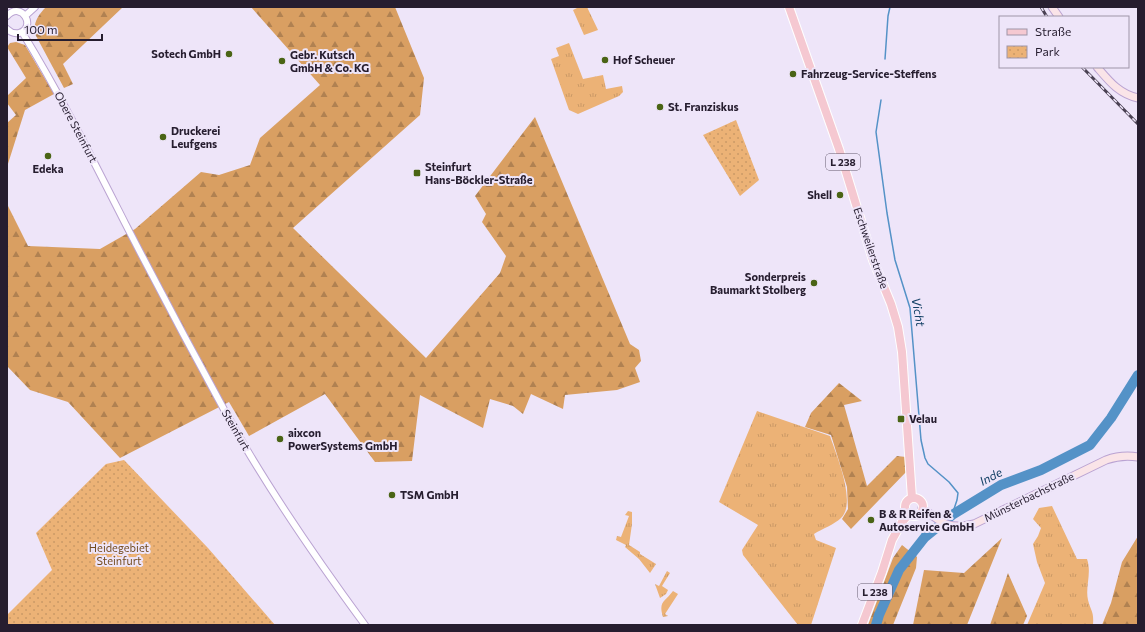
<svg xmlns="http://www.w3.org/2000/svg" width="1145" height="632" viewBox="0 0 1145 632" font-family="Commissioner,sans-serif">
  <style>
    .grass { fill: url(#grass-tufts) }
    .forest { fill: url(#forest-firs) }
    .park { fill: url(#park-dots) }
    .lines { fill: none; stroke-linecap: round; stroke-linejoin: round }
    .stream { stroke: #5492c7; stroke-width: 1.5 }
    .river { stroke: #5492c7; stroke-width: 10 }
    .tertiary-casing { stroke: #baa3d2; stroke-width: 8 }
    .secondary-casing { stroke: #baa3d2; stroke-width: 9 }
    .primary-casing { stroke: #fff; stroke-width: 10 }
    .tertiary { stroke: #fff; stroke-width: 6 }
    .secondary { stroke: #fae4e8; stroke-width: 7 }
    .primary { stroke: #f5c8d1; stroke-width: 8 }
    .rail-casing { stroke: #4a4153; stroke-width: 3 }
    .rail { stroke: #eee5f9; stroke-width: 1.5; stroke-dasharray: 4.5; stroke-linecap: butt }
    .poi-dot { fill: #4a6415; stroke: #eee5f9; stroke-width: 1.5 }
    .labels { text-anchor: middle; stroke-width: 4; stroke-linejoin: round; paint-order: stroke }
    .shield { fill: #eee5f9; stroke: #62596c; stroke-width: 1 }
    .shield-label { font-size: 10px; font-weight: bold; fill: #261d2f }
    .poi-label { font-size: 11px; font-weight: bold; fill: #261d2f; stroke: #eee5f9; text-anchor: start }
    .street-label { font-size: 11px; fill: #261d2f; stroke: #eee5f9 }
    .park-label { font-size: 11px; fill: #734c1f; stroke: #eee5f9 }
    .water-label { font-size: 12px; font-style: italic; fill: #144166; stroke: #eee5f9 }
  </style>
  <defs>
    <pattern id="grass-tufts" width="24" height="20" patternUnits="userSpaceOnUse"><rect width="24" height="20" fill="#ecb276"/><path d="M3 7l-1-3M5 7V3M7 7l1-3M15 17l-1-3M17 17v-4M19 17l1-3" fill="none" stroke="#ca9966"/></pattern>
    <pattern id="forest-firs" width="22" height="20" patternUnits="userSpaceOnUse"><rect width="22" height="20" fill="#d99f62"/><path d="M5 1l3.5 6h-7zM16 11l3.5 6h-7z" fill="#b08151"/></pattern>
    <pattern id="park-dots" width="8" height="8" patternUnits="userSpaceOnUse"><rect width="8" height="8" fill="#ecb276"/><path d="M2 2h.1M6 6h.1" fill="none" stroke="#ca9966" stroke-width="1.8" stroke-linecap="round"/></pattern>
  </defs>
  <rect width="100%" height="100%" fill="#eee5f9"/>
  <path class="grass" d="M579 7H587L598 30 584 35 573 10Z
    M569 43 583 79 603 75 606 89 622 86 623 92 619 96 578 114 569 110 551 59 559 56 556 48Z
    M757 411 830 436C836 454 857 503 841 518 835 524 822 529 814 534L816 540 836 548 811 625H798L743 555 742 550 758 525 719 502Z
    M1052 506 1077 559H1087C1092 573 1085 587 1088 600 1091 612 1094 611 1093 625H1027L1045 583 1037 562 1033 544 1038 536 1041 528 1033 519 1039 508Z
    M628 511 632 512V524L629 545 640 552V554L656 564 650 573 639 559 625 547 626 545 616 540 617 536 621 537 629 516 625 515Z
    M667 571 670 573 662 586 668 590 666 594 660 598 655 584 659 586Z
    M673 591 678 594 665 614 668 616 663 617C658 601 665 602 673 591Z"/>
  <path class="forest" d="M46 7H123L63 64 73 84 64 88 35 34C33 23 38 15 46 7Z
    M251 7H395L424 78 420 115 293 228 426 358 500 273 506 256 482 222 486 214 475 196 535 117 630 344 639 350 641 361 635 368 640 382 617 390 565 395 563 409 531 394 523 414 513 406 490 399 483 428 420 395 412 461 375 462 325 394 249 436 229 402 120 458 68 402 30 390 7 366V204L28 246 100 249 135 229 201 172 219 175 250 165 260 138 320 85Z
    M16 42 25 45 54 94 25 110 7 167V123L16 115 7 103V96L26 78 7 47 10 43Z
    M839 383 862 401 844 405 867 486 897 456 906 457 907 471 851 529 842 519 848 509 847 487 831 435 805 427 811 413Z
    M1138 536V625H1102L1111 603 1122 562Z
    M1002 538 967 625H913L924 570 964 573Z
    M902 545 917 557 916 568 893 625H868L893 558Z
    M1008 573 1027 616 1023 625H990Z"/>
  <path class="park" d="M736 120 759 180 740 196 703 135Z
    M124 460 208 548 275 625H7V615L52 570 36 533 106 464Z"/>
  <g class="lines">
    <path class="stream" d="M885 59 888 16 890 7
      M881 100 876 132 887 213 895 260 910 308 921 440 925 458 928 464 949 482 958 493 957 500 952 515"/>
    <path class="river" d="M876 625 879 615 899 570 925 537 952 515 1001 485 1041 470 1090 445 1111 418 1138 375"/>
    <g class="tertiary-casing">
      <path id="tertiary" d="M7 16C22 0 37 28 19 33 14 34 10 32 7 29
        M25 16 35 7
        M22 32C60 94 92 158 125 223 158 287 192 351 227 415 267 488 315 557 365 625"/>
    </g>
    <g class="secondary-casing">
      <path id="secondary" d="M1052 7 1059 17
        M1097 67C1109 81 1119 94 1138 98
        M922 508C942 523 948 530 974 524L1106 460C1117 456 1126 455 1138 457"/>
    </g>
    <g class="primary-casing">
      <path id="primary" d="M789 7 839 149 873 260 891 304 898 327 902 352 912 498
        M905 507a9 9 0 1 1 18 0a9 9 0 1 1-18 0Z
        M862 625 882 572 892 540 902 522 909 514"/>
    </g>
    <use href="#tertiary" class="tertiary"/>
    <use href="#secondary" class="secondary"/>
    <use href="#primary" class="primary"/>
    <g class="rail-casing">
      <path id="rail" d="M1041 7 1047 17
        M1082 67 1138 124"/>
    </g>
    <use href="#rail" class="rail"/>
  </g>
  <g class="poi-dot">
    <circle cx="229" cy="54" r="4"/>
    <circle cx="605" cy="60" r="4"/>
    <circle cx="282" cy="61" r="4"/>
    <circle cx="793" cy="74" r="4"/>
    <circle cx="660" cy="107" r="4"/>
    <circle cx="163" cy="137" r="4"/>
    <circle cx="48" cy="156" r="4"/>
    <rect x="413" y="169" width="8" height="8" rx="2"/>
    <circle cx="840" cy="195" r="4"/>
    <circle cx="814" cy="283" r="4"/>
    <rect x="897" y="415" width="8" height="8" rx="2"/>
    <circle cx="280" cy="439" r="4"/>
    <circle cx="392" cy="495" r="4"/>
    <circle cx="871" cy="520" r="4"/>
  </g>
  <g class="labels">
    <g class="shield">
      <rect x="826" y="154" width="34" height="16" rx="3"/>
      <rect x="858" y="584" width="34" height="16" rx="3"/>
    </g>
    <g class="shield-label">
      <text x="843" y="166">L 238</text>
      <text x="875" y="596">L 238</text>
    </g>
    <g class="poi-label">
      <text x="221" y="58" text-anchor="end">Sotech GmbH</text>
      <text x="290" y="59">Gebr. Kutsch<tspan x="290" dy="13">GmbH &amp; Co. KG</tspan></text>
      <text x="613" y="64">Hof Scheuer</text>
      <text x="801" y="78">Fahrzeug-Service-Steffens</text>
      <text x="668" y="111">St. Franziskus</text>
      <text x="171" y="135">Druckerei<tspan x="171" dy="13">Leufgens</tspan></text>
      <text x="425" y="171">Steinfurt<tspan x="425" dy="13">Hans-Böckler-Straße</tspan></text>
      <text x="48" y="173" text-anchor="middle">Edeka</text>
      <text x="832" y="199" text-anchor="end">Shell</text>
      <text x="806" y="281" text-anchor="end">Sonderpreis<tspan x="806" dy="13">Baumarkt Stolberg</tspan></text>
      <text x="909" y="423">Velau</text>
      <text x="288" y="437">aixcon<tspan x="288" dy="13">PowerSystems GmbH</tspan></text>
      <text x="400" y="499">TSM GmbH</text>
      <text x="879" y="518">B &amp; R Reifen &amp;<tspan x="879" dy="13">Autoservice GmbH</tspan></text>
    </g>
    <g class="street-label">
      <text transform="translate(76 127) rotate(62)" y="4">Obere Steinfurt</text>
      <text transform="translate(871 248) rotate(71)" y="4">Eschweilerstraße</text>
      <text transform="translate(236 430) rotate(60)" y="4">Steinfurt</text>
      <text transform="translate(1029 497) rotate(-26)" y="4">Münsterbachstraße</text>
    </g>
    <g class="park-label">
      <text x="119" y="552">Heidegebiet<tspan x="119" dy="13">Steinfurt</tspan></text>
    </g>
    <g class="water-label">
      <text transform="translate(918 312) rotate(80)" y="4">Vicht</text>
      <text transform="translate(991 477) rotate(-28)" y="4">Inde</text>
    </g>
  </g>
  <rect width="1145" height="632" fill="none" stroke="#261d2f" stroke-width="16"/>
  <rect x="999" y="16" width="130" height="52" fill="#eee5f9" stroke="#9e95a8"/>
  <rect x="1007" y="29" width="20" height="6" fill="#f5c8d1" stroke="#9e95a8"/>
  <text x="1035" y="36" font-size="12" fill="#261d2f">Straße</text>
  <rect x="1007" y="46" width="20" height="12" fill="url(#park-dots)" stroke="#9e95a8"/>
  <text x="1035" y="56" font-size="12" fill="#261d2f">Park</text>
  <path d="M18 34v6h84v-6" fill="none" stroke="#261d2f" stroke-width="2"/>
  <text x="24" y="34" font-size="12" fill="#261d2f" stroke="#eee5f9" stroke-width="3" paint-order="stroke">100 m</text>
</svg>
